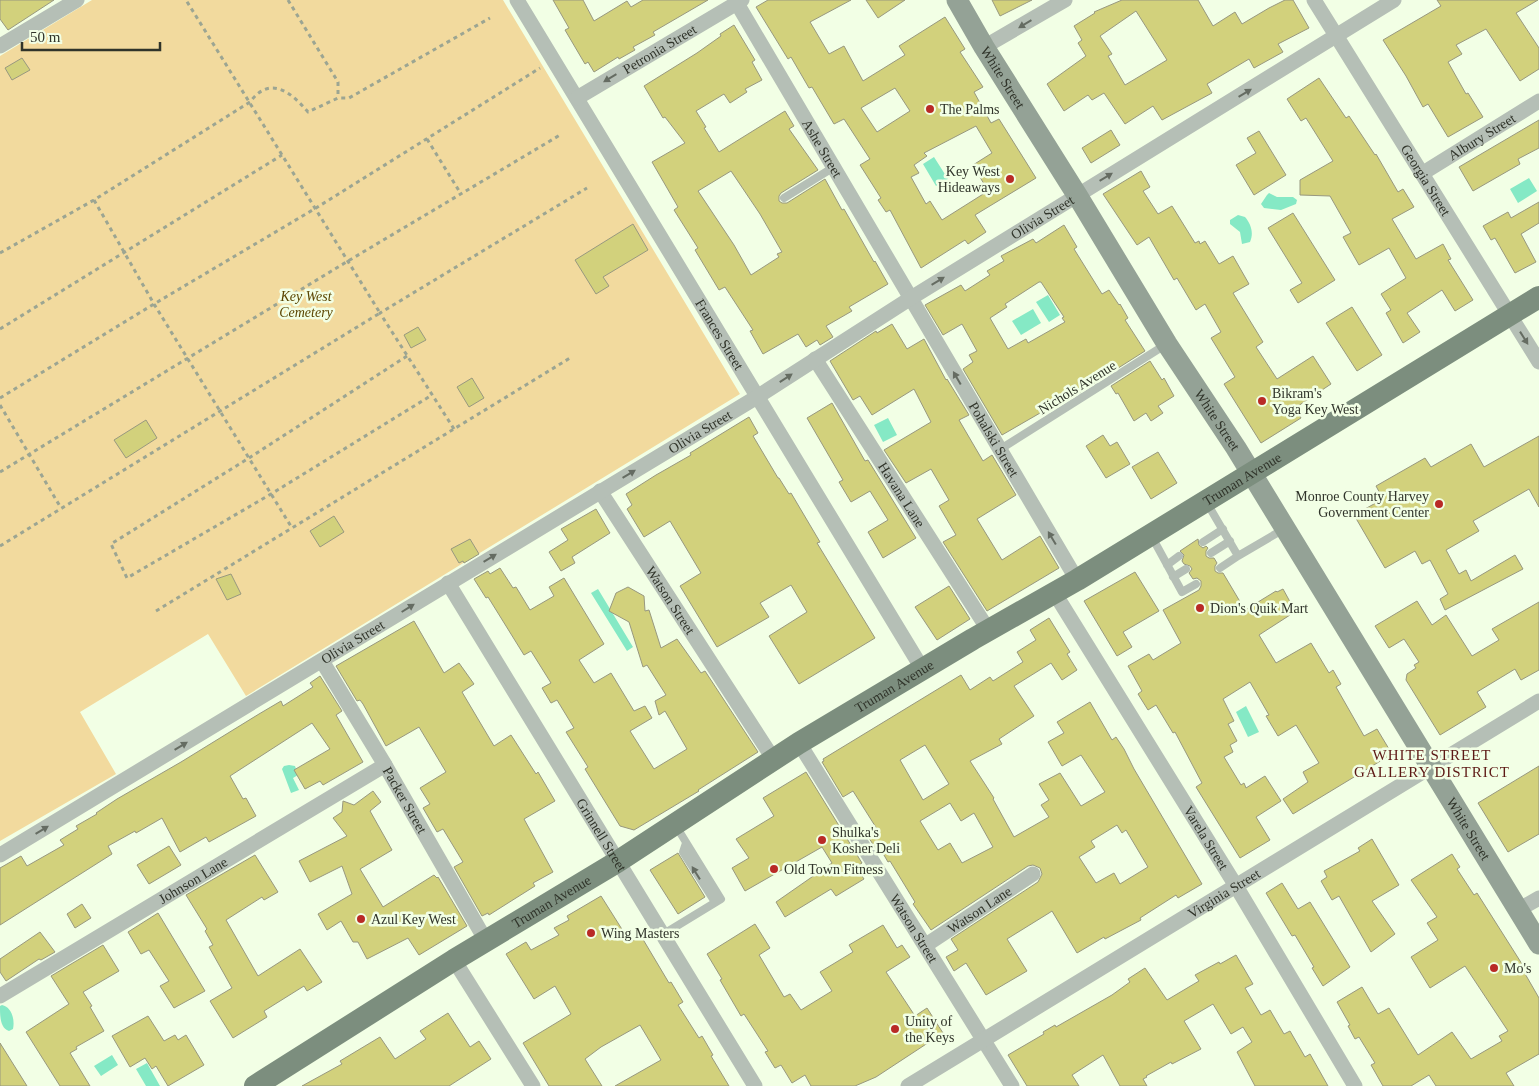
<svg xmlns="http://www.w3.org/2000/svg" width="1539" height="1086" viewBox="0 0 1539 1086" font-family="Georgia,serif">
  <style>
    .green { fill: #f2da9e }
    .water { fill: #85e9c5 }
    .building { fill: #d2d17c; stroke: #98987f; fill-rule: evenodd }
    .lines { fill: none; stroke-linecap: round; stroke-linejoin: round }
    .path { stroke: #9ca592; stroke-width: 3; stroke-dasharray: 4 4; stroke-linecap: butt }
    .lane { stroke: #b5bfb6; stroke-width: 8 }
    .street { stroke: #b5bfb6; stroke-width: 15 }
    .secondary { stroke: #94a296; stroke-width: 21 }
    .primary { stroke: #7c8e7e; stroke-width: 22 }
    .oneway { fill: #656c62 }
    .poi-dot { fill: #b92a26; stroke: #f2ffe5; stroke-width: 2 }
    .labels { text-anchor: middle; stroke-width: 5; stroke-linejoin: round; paint-order: stroke }
    .street-label { font-size: 14px; fill: #30342a; stroke: #f2ffe5 }
    .poi-label { font-size: 14px; fill: #30342a; stroke: #f2ffe5; text-anchor: start }
    .park-label { font-size: 14px; font-style: italic; fill: #5b4500; stroke: #f2ffe5 }
    .neighbourhood-label { font-size: 15px; letter-spacing: 1px; fill: #5c1814; stroke: #f2ffe5 }
  </style>
  <rect width="100%" height="100%" fill="#f2ffe5"/>
  <path class="green" d="M92 0H503L740 394 246 696 208 634 80 712 116 774 0 841V56Z"/>
  <path class="water" d="M934 157 948 179 936 186 923 164Z
    M1529 178 1537 191 1518 203 1510 189Z
    M1269 193 1277 197H1293L1297 200 1296 204 1281 210 1264 208 1261 204 1267 195Z
    M1238 215 1245 217C1251 224 1254 233 1250 242L1242 244 1240 232 1230 224V220Z
    M1048 295 1060 315 1049 322 1036 302Z
    M1033 309 1041 323 1021 335 1012 321Z
    M888 418 897 435 883 442 874 425Z
    M598 589 633 647 627 651 591 593Z
    M1246 706 1259 732 1248 737 1236 712Z
    M289 765 295 766 298 775 293 778 299 790 291 793 282 769 284 766Z
    M2 1005C12 1007 15 1020 13 1029L9 1031C0 1028 0 1016 0 1006Z
    M112 1055 118 1065 101 1076 94 1066Z
    M147 1063 160 1086H146L136 1069Z"/>
  <path class="building" d="M0 0H54L8 30 0 19Z
    M553 0H583L594 21 627 1 631 7 643 0H708L653 32 655 35 633 47 635 50 619 59 618 57 594 72 588 62 585 64 565 30 569 28Z
    M768 0H851L810 22 829 54 844 46 863 81 905 55 899 46 945 17 965 49 960 52 983 87 974 92 991 123 999 119 1036 178 975 215 986 232 968 244 965 240 921 268 890 210 886 212 878 200 881 198 860 165 870 159 844 119 834 124 812 87 809 88 791 57 788 59 756 7ZM895 88 910 111 877 132 861 108ZM976 126 992 153 973 165 988 191 942 220 930 201 926 204 911 177 919 173 914 165 927 156 924 153Z
    M866 0H905L878 18Z
    M992 0H1032L1000 16Z
    M1122 0H1198L1213 26 1235 12 1242 24 1269 8 1285 0H1293L1309 28 1278 44 1283 52 1254 68 1249 59 1207 84 1212 93 1162 120 1153 106 1125 124 1104 93 1092 100 1088 95 1064 111 1047 84 1086 56 1078 43 1082 40 1074 26 1095 13 1094 12ZM1136 11 1167 60 1125 85 1108 56 1112 54 1100 36Z
    M1437 0H1538L1516 13 1539 48V69L1520 81 1486 29 1456 45 1462 54 1448 62 1466 94 1468 93 1483 117 1448 137 1428 104 1423 107 1406 76 1383 40 1441 6Z
    M734 25 755 60 752 62 762 80 745 89 747 92 730 103 724 94 696 111 706 127 704 128 719 152 785 111 794 126 789 129 818 170 781 193 779 196V201L782 203H787L825 179 842 210 844 209 874 262 875 261 888 284 849 307 852 311 826 326 833 337 820 345 817 340 806 347 798 334 763 354 750 331 753 330 725 287 719 290 695 250 698 248 674 210 678 207 652 162 685 143 665 117 663 118 644 86 697 53 721 36 720 34ZM731 171 760 214 782 252 777 254 779 257 751 275 734 245 698 191Z
    M22 58 30 70 12 80 5 68Z
    M1319 78 1346 118 1349 116 1375 155 1376 154 1398 192 1403 189 1414 207 1392 219 1416 259 1443 244 1451 259 1448 260 1473 300 1455 311 1442 290 1407 313 1420 332 1403 343 1386 313 1391 310 1381 294 1406 278 1389 248 1359 265 1343 237 1351 233 1330 196 1300 195V180L1333 161 1306 118 1301 121 1287 99Z
    M1539 120V148L1518 159 1520 164 1473 191 1459 167Z
    M1111 130 1120 145 1091 163 1082 148Z
    M1259 131 1286 175 1254 195 1236 165 1256 153 1247 138Z
    M1141 171 1150 187 1143 191 1158 214 1172 206 1195 243 1199 241 1200 244 1205 241 1219 264 1233 256 1249 284 1233 293 1263 342 1256 347 1277 379 1313 356 1331 384 1295 408 1301 418 1261 443 1224 384 1235 377 1211 338 1221 332 1205 304 1196 310 1177 278 1174 280 1149 237 1137 245 1103 194Z
    M1539 202V223L1521 234 1536 262 1515 273 1495 238 1491 240 1483 226 1508 212 1511 218Z
    M1293 213 1335 280 1298 303 1290 290 1302 283 1268 228Z
    M633 224 648 250 603 277 609 286 596 294 575 260Z
    M1064 225 1077 247 1074 249 1102 294 1109 290 1119 305 1120 304 1128 318 1125 320 1145 351 1049 412 1047 409 1002 435 963 369 973 362 969 355 977 351 962 324 943 335 925 305 961 285 965 291 990 275 987 271 1004 261 1001 256 1033 239 1036 243ZM1039 282H1041L1064 317 1062 318 1065 322 1028 343 1026 339 1008 349 990 318 1007 307 1005 304Z
    M1352 307 1382 355 1357 371 1326 323Z
    M892 324 907 349 924 339 946 380 947 379 969 415 959 420 983 461 992 455 1016 495 977 519 1002 560 1040 536 1059 568 987 611 943 542 956 535 939 506 949 500 931 469 906 483 884 450 931 422 914 389 872 415 860 396 853 400 830 361 876 331 877 333Z
    M418 327 426 340 411 348 404 335Z
    M1150 361 1162 380 1164 378 1174 396 1158 406 1163 413 1151 421 1146 413 1134 421 1118 393 1116 394 1111 386Z
    M472 378 484 398 469 407 457 387Z
    M832 403 865 461 868 460 916 538 883 558 868 532 888 520 870 491 851 502 839 482 843 480 807 418Z
    M749 417 758 433 753 436 778 478H779L789 494 791 493 820 542 817 543 875 638 799 684 769 636 807 612 791 585 760 603 769 617 717 647 680 586 701 573 670 521 644 537 627 509 632 505 626 494 656 475 691 455 690 453Z
    M146 420 157 438 126 458 114 440Z
    M1103 435 1110 446 1117 442 1130 464 1106 478 1086 446Z
    M1539 436V507L1529 489 1473 521 1479 531 1446 550 1459 574 1466 570 1471 581 1515 555 1523 569 1445 610 1440 599 1448 594 1430 560 1422 564 1415 551 1385 568 1354 515 1383 499 1376 486 1425 458 1431 467 1471 444 1484 467Z
    M1158 452 1177 483 1151 499 1132 467Z
    M596 509 610 533 572 557 575 563 561 571 549 552 568 540 561 529Z
    M334 516 344 532 320 547 310 531Z
    M470 539 479 554 464 563 463 561 459 563 451 549Z
    M1198 539 1199 545 1203 548 1206 546 1208 548 1206 551V556L1209 558H1214L1217 563 1215 566V571L1218 573H1223L1245 610 1276 591 1277 592 1283 589 1294 609 1290 615 1259 635 1276 663 1311 643 1329 673 1333 670 1341 684 1336 687 1364 736 1377 729 1392 754 1293 814 1283 799 1308 782 1303 772 1319 763 1296 725 1278 736 1266 716 1269 715 1250 682 1223 699 1234 721 1228 724 1237 741 1230 745 1233 752 1224 757 1241 785 1244 783 1246 788 1265 776 1281 801 1256 817 1270 840 1240 858 1196 787 1202 783 1175 732 1173 733 1156 705 1148 710 1138 694 1142 691 1128 666 1149 654 1153 660 1181 643 1163 610 1199 590 1201 586V581L1197 578 1193 579 1189 573 1192 569 1190 566 1184 564 1182 561 1184 555 1180 551Z
    M500 568 513 588 516 587 530 610 554 596 549 587 564 578 604 644 579 660 594 683 611 673 634 711 645 706 652 718 630 731 654 769 687 749 665 711 659 715 655 701 666 695 647 665 643 667 629 622 609 611 616 593 628 587 644 596 645 611 649 610 661 648 677 639 701 673 705 671 758 752 698 790 699 791 634 830 620 826 585 769 588 767 566 732 574 728 557 700 551 703 542 688 551 683 531 651 524 655 488 597 486 598 474 579 488 571 490 574Z
    M1135 572 1159 611 1123 632 1132 647 1117 656 1084 601Z
    M231 574 241 594 227 600 216 579Z
    M949 586 970 619 937 640 915 607Z
    M1417 601 1432 625 1446 615 1472 656 1499 640 1492 629 1539 602V670L1521 680 1515 669 1477 692 1486 707 1440 735 1406 680 1407 674 1416 668 1414 665 1419 662 1404 639 1389 648 1375 626Z
    M1049 618 1070 652 1067 654 1077 670 1062 680 1051 663 1014 686 1034 716 999 739 1002 744 970 761 994 798 993 799 1014 837 1049 817 1041 805 1049 800 1039 784 1060 773 1081 806 1105 792 1081 755 1062 766 1048 742 1064 733 1057 722 1090 702 1112 740 1116 737 1124 749 1134 769 1202 884 1178 898 1176 895 1140 918 1141 920 1105 939 1104 937 1077 953 1052 911 1049 913 1007 939 1027 971 986 995 966 963 954 971 946 957 958 950 951 939 1038 882 1042 874 1040 868 1033 865 1028 866 931 930 913 904 915 902 890 861 888 862 881 850 878 852 867 835 877 829 853 791 843 797 822 762 824 761 823 759 961 675 970 690 990 677 993 681 1023 662 1017 652 1036 640 1030 630ZM925 745 949 784 923 800 900 760ZM950 803 961 821 974 813 993 847 962 863 950 843 938 850 920 821ZM1117 825 1122 833 1126 830 1148 867 1120 884 1114 873 1096 883 1079 857 1095 847 1091 841Z
    M414 621 444 673 459 663 474 684 462 692 494 746 511 735 536 774 538 772 555 801 524 819 553 872 533 883 535 886 489 915 488 913 482 916 454 867 463 862 443 829 437 832 423 808 430 804 420 788 446 772 419 727 386 746 363 704 360 700 357 701 336 666Z
    M320 676 342 711 336 715 363 762 323 785 320 781 305 789 294 770 330 749 312 723 230 776 243 799 246 798 256 816 209 842 206 837 180 852 162 818 136 833 135 831 108 846 112 854 0 925V868L21 856 27 866 64 845 60 840 78 829 76 826 97 814 96 813 117 799 181 762 259 714 281 701 283 706 313 687 310 683Z
    M1539 766V834L1508 852 1478 803Z
    M806 772 862 863 856 867 864 879 836 896 831 889 785 917 776 902 832 863 822 847 745 891 732 868 749 858 736 839 774 816 763 798Z
    M373 791 381 802 370 811 392 850 360 869 383 907 434 875 437 878 438 877 467 926 419 955 408 938 367 959 358 942H353L341 921 327 930 318 914 352 894 342 866 310 882 299 861 347 836 333 818 342 812 343 801 354 805Z
    M1372 839 1399 885 1372 901 1395 934 1371 952 1339 896 1332 900 1321 881 1327 877 1324 871 1360 851 1358 848Z
    M169 846 181 865 149 884 137 865Z
    M678 853 705 897 678 914 650 870Z
    M1452 854 1460 867 1457 869 1474 895 1477 893 1522 964 1520 965 1539 998V1054L1506 1073 1514 1086H1436L1429 1075 1411 1086H1383L1371 1065 1375 1063 1359 1037 1355 1039 1348 1026 1350 1025 1337 1002 1362 987 1378 1014 1389 1008 1418 1055 1452 1032 1471 1059 1502 1041 1499 1036 1508 1031 1465 966 1430 988 1411 957 1438 940 1427 923 1437 917 1411 880Z
    M255 855 278 892 264 900 262 897 226 920 258 976 300 949 322 982 307 991 304 986 264 1011 267 1017 233 1038 210 1001 232 988 209 947 213 945 205 931 207 929 186 895Z
    M1282 883 1298 909 1310 902 1350 967 1323 986 1312 968 1314 967 1295 935 1292 936 1266 893Z
    M601 896 630 942 641 936 669 983 671 982 683 1002 678 1005 699 1038 702 1036 713 1055 711 1056 729 1086H615L661 1060 640 1025 601 1047 585 1059 602 1086H549L523 1043 571 1014 555 986 534 999 506 954 526 942 531 950 559 935 554 928 569 920 567 916Z
    M82 904 91 918 75 928 67 914Z
    M158 913 205 991 174 1008 160 986 169 981 149 950 141 954 128 932Z
    M755 924 770 948 759 955 784 997 790 994 801 1010 832 991 820 972 853 952 849 945 883 925 897 948 902 945 910 957 886 972 915 1016 927 1008 943 1033 876 1077 855 1086H811L805 1075 792 1083 781 1065 775 1068 765 1052 768 1051 744 1014 741 1016 720 980 722 979 707 954Z
    M40 932 55 952 41 960 39 959 6 981 0 972V959Z
    M103 945 119 971 83 992 92 1006 90 1007 104 1031 76 1047 77 1049 70 1053 90 1086H60L26 1032 69 1004 51 976Z
    M1236 955 1253 984 1245 988 1261 1015 1270 1010 1284 1034 1290 1031 1305 1057 1310 1054 1328 1086H1255L1237 1052 1252 1042 1243 1027 1231 1034 1213 1004 1184 1021 1201 1049 1172 1064 1171 1062 1146 1076 1147 1077 1143 1079 1147 1086H1120L1103 1055 1072 1075 1079 1086H1027L1008 1055 1044 1034 1043 1032 1055 1025 1056 1027 1112 995 1130 982 1128 979 1145 968 1167 1000 1199 981 1195 975 1219 962 1220 964Z
    M448 1013 470 1047 479 1041 491 1059 449 1086H302L342 1064 340 1061 380 1037 395 1059 426 1039 420 1031Z
    M148 1016 164 1041 175 1035 178 1040 186 1035 204 1065 168 1086 156 1066 152 1069 145 1058 130 1067 112 1036Z
    M0 1043 27 1086H0Z"/>
  <g class="lines">
    <path class="path" d="M288 0 338 82V98
      M427 139 461 194
      M94 200 154 304 292 528 570 358
      M0 253 94 200 250 102C270 75 291 92 308 112L338 98H349L490 18
      M0 329 282 155
      M407 356 249 458 111 544 127 578 271 494 432 395
      M0 398 154 304 316 208 540 68
      M0 405 61 508
      M454 429 380 313 587 188
      M0 472 348 261 560 135
      M0 546 380 313 186 0
      M156 611 292 528"/>
    <path class="lane" d="M784 198 834 167
      M999 450 1165 345
      M1207 503 1238 556 1284 529
      M1152 537 1182 592 1196 584
      M1203 542 1223 529
      M1211 553 1230 541
      M1167 565 1179 556
      M1220 568 1238 556
      M1173 577 1186 569
      M686 843 683 852 715 902
      M662 935 721 899 676 826"/>
    <g class="street">
      <path id="s1" d="M517 0 923 670"/>
      <path id="s2" d="M735 0 1077 580"/>
      <path id="s3" d="M1314 0 1539 362"/>
      <path d="M0 46 77 0"/>
      <path d="M984 47 1065 0"/>
      <path id="s4" d="M577 98 742 0"/>
      <path id="s5" d="M1423 173 1539 101"/>
      <path id="s6" d="M815 359 989 631"/>
      <path id="s7" d="M600 491 774 760"/>
      <path id="s8" d="M448 583 755 1086"/>
      <path id="s9" d="M1054 592 1236 886 1355 1086"/>
      <path id="s10" d="M322 661 385 765 486 941"/>
      <path id="s11" d="M799 743 1012 1086"/>
      <path id="s12" d="M0 855 757 397 911 298 1394 0"/>
      <path d="M1518 910 1539 898"/>
      <path id="s13" d="M926 945 1033 874"/>
      <path d="M454 960 533 1086"/>
      <path id="s14" d="M0 996 385 765"/>
      <path id="s15" d="M908 1086 1539 701"/>
    </g>
    <path class="secondary" id="s16" d="M957 0 984 47 1077 195 1167 344 1236 448 1539 944"/>
    <path class="primary" id="s17" d="M255 1086 454 960 617 862 799 743 973 639 1077 580 1539 297"/>
  </g>
  <defs><path id="oneway-solid" d="M-6-.8H1V-3.2L6.5 0L1 3.2V.8H-6Z" transform="scale(1.25)"/></defs>
  <g class="oneway">
    <use href="#oneway-solid" transform="translate(1025 24) rotate(149)"/>
    <use href="#oneway-solid" transform="translate(610 78) rotate(149)"/>
    <use href="#oneway-solid" transform="translate(1245 93) rotate(-31)"/>
    <use href="#oneway-solid" transform="translate(1106 177) rotate(-31)"/>
    <use href="#oneway-solid" transform="translate(938 281) rotate(-31)"/>
    <use href="#oneway-solid" transform="translate(1524 338) rotate(58)"/>
    <use href="#oneway-solid" transform="translate(786 378) rotate(-33)"/>
    <use href="#oneway-solid" transform="translate(957 378) rotate(-120)"/>
    <use href="#oneway-solid" transform="translate(629 474) rotate(-31)"/>
    <use href="#oneway-solid" transform="translate(1052 538) rotate(-121)"/>
    <use href="#oneway-solid" transform="translate(490 558) rotate(-31)"/>
    <use href="#oneway-solid" transform="translate(408 608) rotate(-32)"/>
    <use href="#oneway-solid" transform="translate(181 746) rotate(-31)"/>
    <use href="#oneway-solid" transform="translate(42 830) rotate(-31)"/>
    <use href="#oneway-solid" transform="translate(696 873) rotate(-122)"/>
  </g>
  <g class="poi-dot">
    <circle cx="930" cy="109" r="5"/>
    <circle cx="1010" cy="179" r="5"/>
    <circle cx="1262" cy="401" r="5"/>
    <circle cx="1439" cy="504" r="5"/>
    <circle cx="1200" cy="608" r="5"/>
    <circle cx="822" cy="840" r="5"/>
    <circle cx="774" cy="869" r="5"/>
    <circle cx="361" cy="919" r="5"/>
    <circle cx="591" cy="933" r="5"/>
    <circle cx="1494" cy="968" r="5"/>
    <circle cx="895" cy="1029" r="5"/>
  </g>
  <g class="labels">
    <g class="street-label">
      <text dy="5" stroke="none"><textPath href="#s4" startOffset="96">Petronia Street</textPath></text>
      <text dy="5" stroke="none"><textPath href="#s16" startOffset="90">White Street</textPath></text>
      <text dy="5" stroke="none"><textPath href="#s5" startOffset="69">Albury Street</textPath></text>
      <text dy="5" stroke="none"><textPath href="#s2" startOffset="172">Ashe Street</textPath></text>
      <text dy="5" stroke="none"><textPath href="#s3" startOffset="212">Georgia Street</textPath></text>
      <text dy="5" stroke="none"><textPath href="#s12" startOffset="1222">Olivia Street</textPath></text>
      <text dy="5" stroke="none"><textPath href="#s1" startOffset="391">Frances Street</textPath></text>
      <text transform="translate(1077 387) rotate(-32)" y="5">Nichols Avenue</text>
      <text dy="5" stroke="none"><textPath href="#s16" startOffset="494">White Street</textPath></text>
      <text dy="5" stroke="none"><textPath href="#s12" startOffset="818">Olivia Street</textPath></text>
      <text dy="5" stroke="none"><textPath href="#s2" startOffset="510">Pohalski Street</textPath></text>
      <text dy="5" stroke="none"><textPath href="#s17" startOffset="1159">Truman Avenue</textPath></text>
      <text dy="5" stroke="none"><textPath href="#s6" startOffset="161">Havana Lane</textPath></text>
      <text dy="5" stroke="none"><textPath href="#s7" startOffset="130">Watson Street</textPath></text>
      <text dy="5" stroke="none"><textPath href="#s12" startOffset="412">Olivia Street</textPath></text>
      <text dy="5" stroke="none"><textPath href="#s17" startOffset="754">Truman Avenue</textPath></text>
      <text dy="5" stroke="none"><textPath href="#s10" startOffset="162">Packer Street</textPath></text>
      <text dy="5" stroke="none"><textPath href="#s16" startOffset="974">White Street</textPath></text>
      <text dy="5" stroke="none"><textPath href="#s8" startOffset="295">Grinnell Street</textPath></text>
      <text dy="5" stroke="none"><textPath href="#s9" startOffset="289">Varela Street</textPath></text>
      <text dy="5" stroke="none"><textPath href="#s14" startOffset="225">Johnson Lane</textPath></text>
      <text dy="5" stroke="none"><textPath href="#s15" startOffset="370">Virginia Street</textPath></text>
      <text dy="5" stroke="none"><textPath href="#s17" startOffset="349">Truman Avenue</textPath></text>
      <text dy="5" stroke="none"><textPath href="#s13" startOffset="64">Watson Lane</textPath></text>
      <text dy="5" stroke="none"><textPath href="#s11" startOffset="218">Watson Street</textPath></text>
    </g>
    <g class="poi-label">
      <text x="940" y="114">The Palms</text>
      <text x="1000" y="176" text-anchor="end">Key West<tspan x="1000" dy="16">Hideaways</tspan></text>
      <text x="1272" y="398">Bikram's<tspan x="1272" dy="16">Yoga Key West</tspan></text>
      <text x="1429" y="501" text-anchor="end">Monroe County Harvey<tspan x="1429" dy="16">Government Center</tspan></text>
      <text x="1210" y="613">Dion's Quik Mart</text>
      <text x="832" y="837">Shulka's<tspan x="832" dy="16">Kosher Deli</tspan></text>
      <text x="784" y="874">Old Town Fitness</text>
      <text x="371" y="924">Azul Key West</text>
      <text x="601" y="938">Wing Masters</text>
      <text x="1504" y="973">Mo's</text>
      <text x="905" y="1026">Unity of<tspan x="905" dy="16">the Keys</tspan></text>
    </g>
    <g class="park-label">
      <text x="306" y="301">Key West<tspan x="306" dy="16">Cemetery</tspan></text>
    </g>
    <g class="neighbourhood-label">
      <text x="1432" y="760">WHITE STREET<tspan x="1432" dy="17">GALLERY DISTRICT</tspan></text>
    </g>
  </g>
  <path d="M22 42v8h138v-8" fill="none" stroke="#30342a" stroke-width="2.5"/>
  <text x="30" y="42" font-size="15" fill="#30342a" stroke="#f2ffe5" stroke-width="4" paint-order="stroke">50 m</text>
</svg>
